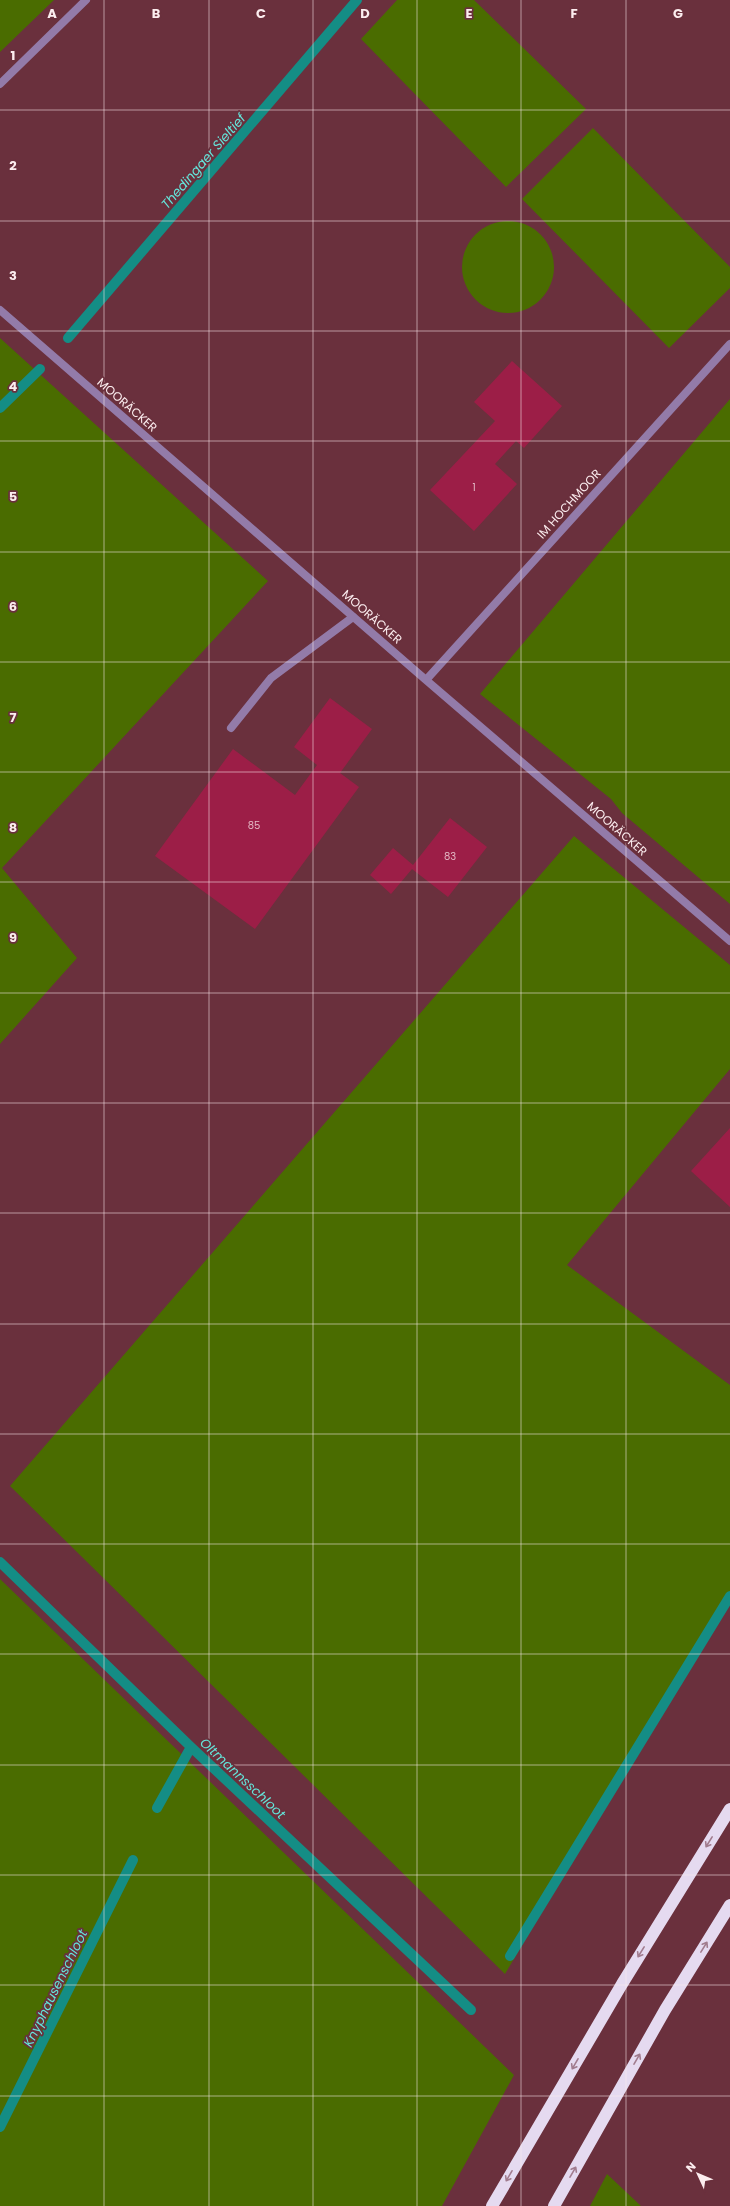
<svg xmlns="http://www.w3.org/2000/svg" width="730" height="2206" viewBox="0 0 730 2206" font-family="Poppins,sans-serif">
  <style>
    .green { fill: #4a6c00 }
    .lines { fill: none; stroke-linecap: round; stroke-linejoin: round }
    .stream { stroke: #148d85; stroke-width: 10 }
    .building { fill: #9c1e47 }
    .service { stroke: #937ba9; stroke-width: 8 }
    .minor { stroke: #937ba9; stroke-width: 8 }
    .motorway { stroke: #e5daf0; stroke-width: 12 }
    .oneway { stroke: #a17c8e }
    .grid { fill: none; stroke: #fcedef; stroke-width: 1; stroke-opacity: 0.55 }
    .labels { text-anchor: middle; stroke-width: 3.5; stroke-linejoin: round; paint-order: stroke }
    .number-label { font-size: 10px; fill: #e4b9c5 }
    .street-label { font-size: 12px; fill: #fcedef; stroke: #6a303d }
    .water-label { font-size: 13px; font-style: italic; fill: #64e6db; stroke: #6a303d }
    .grid-label { font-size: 13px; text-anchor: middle; font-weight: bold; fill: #fcedef; stroke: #6a303d; stroke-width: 3.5; stroke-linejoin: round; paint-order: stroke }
  </style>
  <rect width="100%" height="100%" fill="#6a303d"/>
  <path class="green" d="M0 0H54L0 52Z
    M397 0H474L586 109 506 187 361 39Z
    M593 128 730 267V288L669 348 522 199Z
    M462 267a46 46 0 1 1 92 0a46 46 0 1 1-92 0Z
    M0 338 268 581 2 868 77 958 0 1044Z
    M730 399V904L622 813 611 799 480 694Z
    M574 836 730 965V1069L567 1265 730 1385V1592L505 1974 10 1486Z
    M0 1579 514 2075 442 2206H0Z
    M607 2174 641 2206H590Z"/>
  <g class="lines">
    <path class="stream" d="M68 338 357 0
      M0 408 40 369
      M0 1562 191 1747 471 2010
      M157 1808 191 1747
      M510 1956 730 1596
      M0 2127 133 1860"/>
  </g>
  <path class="building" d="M512 361 562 406 524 448 516 441 495 464 517 484 474 531 430 490 495 421 474 402Z
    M330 698 372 729 340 773 359 787 255 929 155 856 233 749 295 795 317 765 294 747Z
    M450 818 487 847 448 897 412 869 391 894 370 875 393 848 413 865Z
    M730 1128V1207L691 1171Z"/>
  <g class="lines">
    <path class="service" d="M0 84 86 0
      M231 728 271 678 353 617"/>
    <path class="minor" d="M0 310 426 680 730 941
      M426 680 730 344"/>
    <path class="motorway" d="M492 2206 622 1984 730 1809
      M554 2206 665 2010 730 1905"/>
  </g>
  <defs><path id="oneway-shaft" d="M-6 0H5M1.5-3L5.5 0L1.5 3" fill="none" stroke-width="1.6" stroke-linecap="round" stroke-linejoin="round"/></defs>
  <g class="oneway">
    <use href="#oneway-shaft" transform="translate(709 1842) rotate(122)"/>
    <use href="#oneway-shaft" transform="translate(704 1947) rotate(-58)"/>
    <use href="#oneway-shaft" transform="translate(641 1952) rotate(122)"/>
    <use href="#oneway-shaft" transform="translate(637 2059) rotate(-60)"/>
    <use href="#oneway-shaft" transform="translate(575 2064) rotate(120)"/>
    <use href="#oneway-shaft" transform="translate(573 2172) rotate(-60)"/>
    <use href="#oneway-shaft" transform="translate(509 2176) rotate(120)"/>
  </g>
  <path class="grid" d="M104 0V2206M209 0V2206M313 0V2206M417 0V2206M521 0V2206M626 0V2206M0 110H730M0 221H730M0 331H730M0 441H730M0 552H730M0 662H730M0 772H730M0 882H730M0 993H730M0 1103H730M0 1213H730M0 1324H730M0 1434H730M0 1544H730M0 1654H730M0 1765H730M0 1875H730M0 1985H730M0 2096H730"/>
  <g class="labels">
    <g class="number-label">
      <text x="474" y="491">1</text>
      <text x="254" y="829">85</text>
      <text x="450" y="860">83</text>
    </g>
    <g class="street-label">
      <text transform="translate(127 405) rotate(41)" y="4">MOORÄCKER</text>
      <text transform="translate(569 504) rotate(-48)" y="4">IM HOCHMOOR</text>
      <text transform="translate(372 617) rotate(41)" y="4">MOORÄCKER</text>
      <text transform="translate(617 829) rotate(41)" y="4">MOORÄCKER</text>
    </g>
    <g class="water-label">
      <text transform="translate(203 161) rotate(-49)" y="5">Thedingaer Sieltief</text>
      <text transform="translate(243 1778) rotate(43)" y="5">Oltmannsschloot</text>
      <text transform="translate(55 1988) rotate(-64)" y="5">Knyphausenschloot</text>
    </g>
  </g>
  <g class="grid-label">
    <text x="52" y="18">A</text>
    <text x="156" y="18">B</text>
    <text x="261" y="18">C</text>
    <text x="365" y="18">D</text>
    <text x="469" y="18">E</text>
    <text x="574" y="18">F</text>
    <text x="678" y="18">G</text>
    <text x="13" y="60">1</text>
    <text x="13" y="170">2</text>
    <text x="13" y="280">3</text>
    <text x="13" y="391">4</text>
    <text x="13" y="501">5</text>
    <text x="13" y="611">6</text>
    <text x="13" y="722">7</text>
    <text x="13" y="832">8</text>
    <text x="13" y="942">9</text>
  </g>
  <g transform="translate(698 2174) rotate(314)" stroke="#6a303d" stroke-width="3" paint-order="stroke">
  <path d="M0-3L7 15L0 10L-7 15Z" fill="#fcedef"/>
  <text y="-6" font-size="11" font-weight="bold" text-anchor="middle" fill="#fcedef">N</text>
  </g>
</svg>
